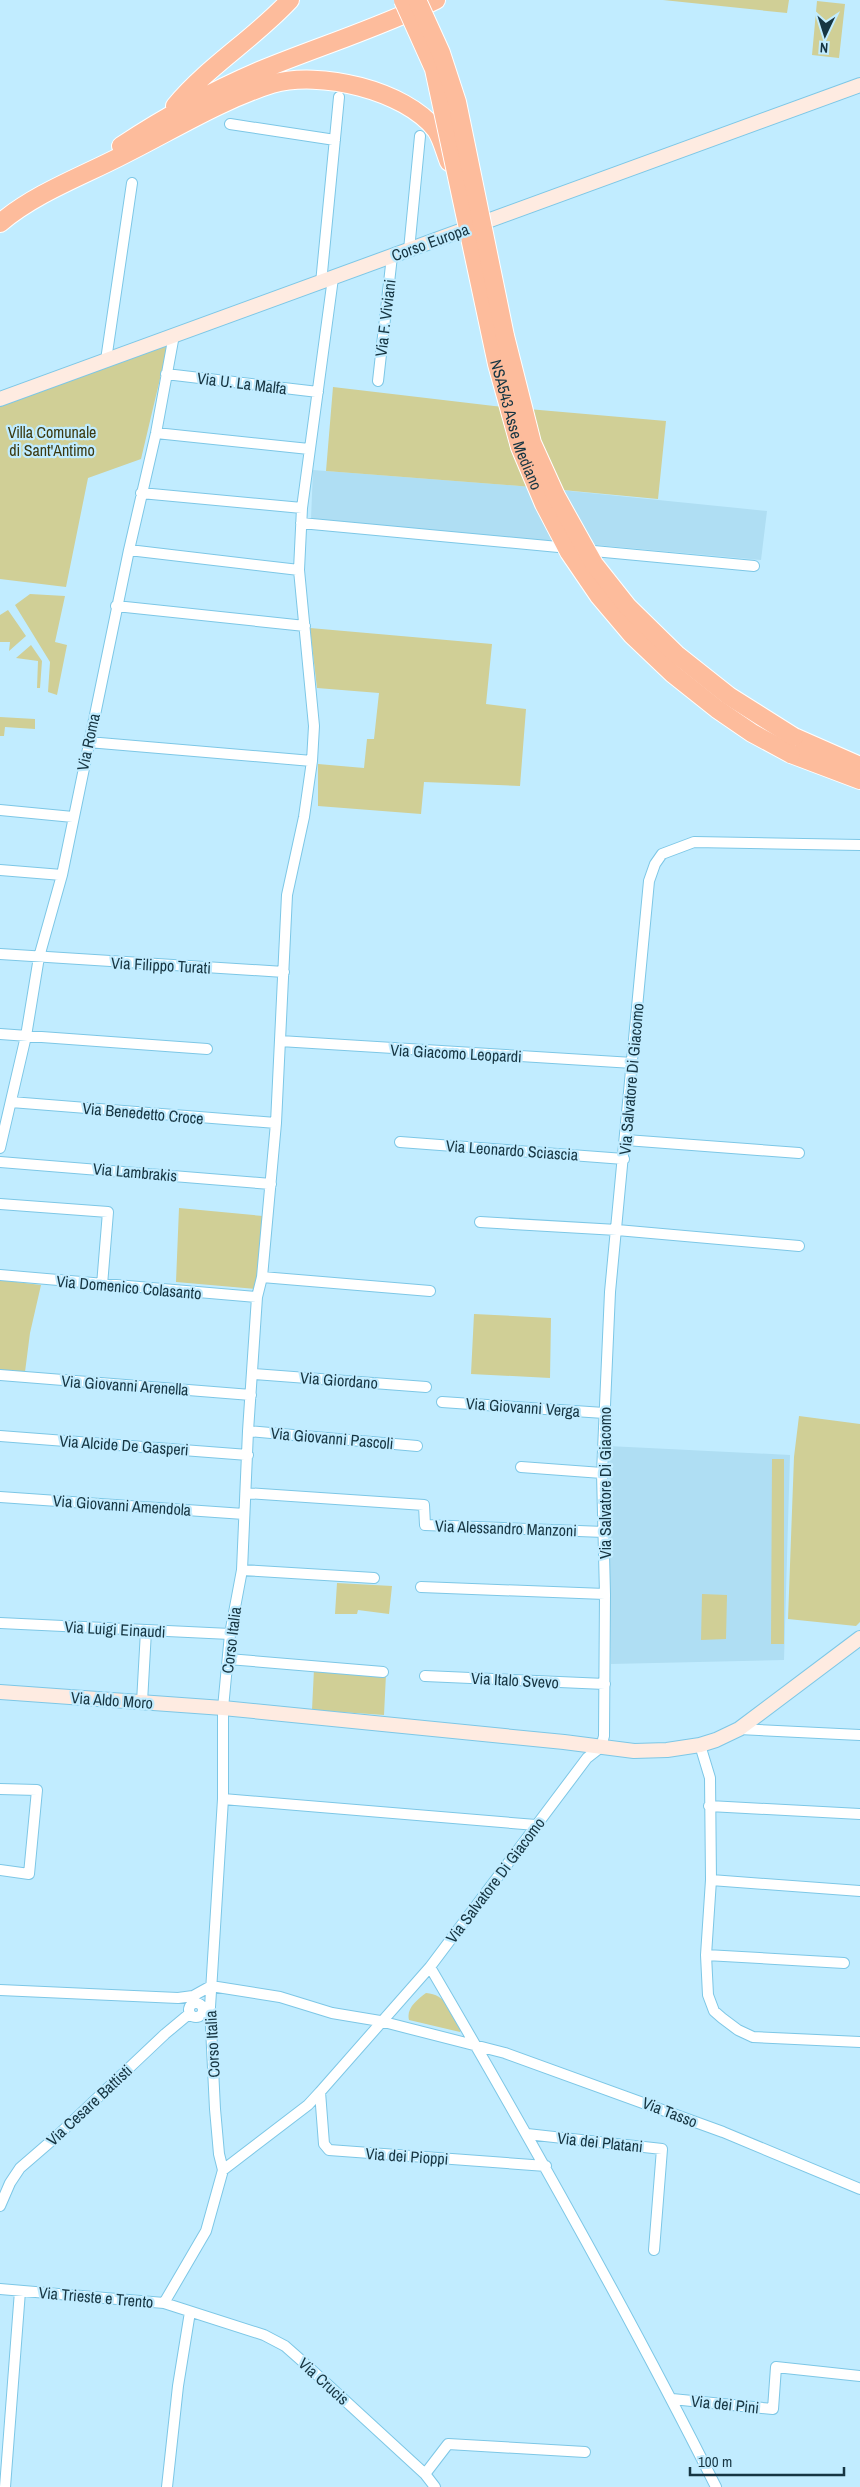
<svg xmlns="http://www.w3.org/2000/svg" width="860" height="2487" viewBox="0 0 860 2487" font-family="'Archivo Narrow',sans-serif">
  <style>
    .built { fill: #afdef3 }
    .green { fill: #d0cf96 }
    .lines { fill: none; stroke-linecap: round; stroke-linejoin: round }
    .street-casing { stroke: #7dc7e6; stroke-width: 12 }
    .secondary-casing { stroke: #7dc7e6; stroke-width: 16 }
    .highway-casing { stroke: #fff; stroke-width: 20 }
    .street { stroke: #fff; stroke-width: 10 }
    .secondary { stroke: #feebe1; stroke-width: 14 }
    .highway { stroke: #fdbc9c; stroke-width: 18 }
    .highway-bridge-casing { stroke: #fff; stroke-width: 20; stroke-linecap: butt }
    .highway-bridge { stroke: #fdbc9c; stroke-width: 18 }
    .labels { text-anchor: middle; stroke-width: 4.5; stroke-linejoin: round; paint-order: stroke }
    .street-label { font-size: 16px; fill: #163542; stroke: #c1ecff }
    .park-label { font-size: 16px; fill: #3b3910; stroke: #c1ecff }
  </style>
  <rect width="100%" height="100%" fill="#c1ecff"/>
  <path class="built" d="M313 470 520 486 767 511 761 560 311 519Z
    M608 1446 790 1455 784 1660 611 1664Z"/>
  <path class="green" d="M663 0H789L787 13Z
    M817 1 845 4 839 58 812 55Z
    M168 345 141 459 88 478 66 587 0 579V406Z
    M333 387 494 406 666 421 658 499 520 486 326 471Z
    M30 594 65 596 55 642 67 645 57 695 48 692 50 662 15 605Z
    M8 610 26 636 9 651 10 642H0V615Z
    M310 628 492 644 486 704 526 709 520 786 424 782 421 814 318 806V764L364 768 367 739H374L379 693 317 688Z
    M31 645 42 661 40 688H37L38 661 16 658Z
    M0 717 35 719V729L5 727 4 736H0Z
    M179 1208 263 1216 256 1289 176 1282Z
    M0 1280 41 1285 30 1333 25 1372 0 1370Z
    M474 1314 551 1318 550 1378 471 1374Z
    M799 1416 860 1424V1622L856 1626 788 1619 794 1457Z
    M772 1459H784V1644H771Z
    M337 1583 392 1586 389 1614 358 1610 357 1614H335Z
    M702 1594 727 1595 726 1639 701 1640Z
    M314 1669 386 1674 384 1715 312 1710Z
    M426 1993C446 1994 452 2013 462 2029L460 2032 409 2020C406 2008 417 2000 426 1993Z"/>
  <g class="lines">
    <g class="street-casing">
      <path id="street" d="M230 124 335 140
        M409 250 420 136
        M321 283 339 97
        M106 360 132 183
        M166 374 318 392
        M378 381 392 256
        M156 433 309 449
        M141 493 302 508
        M301 523 569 548
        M129 550 299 570
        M583 550 754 566
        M116 606 305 626
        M88 742 312 761
        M0 810 73 817
        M0 870 62 875
        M0 954 284 972
        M0 1034 207 1049
        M280 1041 633 1063
        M11 1102 276 1123
        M626 1140 799 1153
        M400 1142 624 1159
        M0 1148 26 1036 39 957 62 875 129 550 156 433 174 335
        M0 1162 271 1184
        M0 1204 108 1212 102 1285
        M480 1222 617 1230 799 1246
        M0 1275 257 1297
        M262 1277 430 1291
        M253 1374 426 1387
        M0 1375 251 1395
        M442 1402 604 1413
        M248 1431 417 1446
        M0 1436 248 1455
        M521 1467 602 1473
        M246 1493 424 1505 425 1525 604 1532
        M0 1497 244 1514
        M242 1570 374 1578
        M421 1587 605 1594
        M0 1623 230 1634
        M228 1659 383 1672
        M425 1676 605 1684
        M142 1702 146 1631
        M739 1729 860 1735
        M700 1745 710 1778 711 1880 706 1955 708 1995 714 2011 722 2018 738 2030 753 2037 860 2042
        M0 1789 37 1790 29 1874 0 1870
        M223 1799 536 1825
        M709 1806 860 1814
        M711 1880 860 1891
        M706 1955 844 1963
        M430 1967C530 2138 627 2310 716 2487
        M0 1990 178 1998 193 1996 211 1986 280 1997 332 2013 380 2021 505 2053 723 2132 860 2189
        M189 2010a7 7 0 1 1 14 0a7 7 0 1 1-14 0Z
        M320 2092 324 2144 329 2150 546 2166
        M527 2134 662 2149 654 2250
        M223 2170 308 2105 320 2092 430 1967 587 1758 601 1747 604 1736 605 1594 602 1473 610 1292 649 881 655 864 662 854 694 842 860 845
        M0 2206 10 2183 20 2168 57 2136 165 2034 189 2014
        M0 2289 164 2303 264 2335 285 2346 302 2361 425 2474 435 2487
        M164 2303 206 2231 223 2170 219 2154 215 2109 210 2007 223 1799V1708L230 1634 242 1570 248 1431 257 1297 262 1277 276 1123 287 895 304 817 312 761 314 726 299 570 302 508 333 278
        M672 2399 773 2409 776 2367 860 2376
        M425 2474 448 2444 585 2452
        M5 2487 20 2291
        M167 2487 178 2386 190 2312"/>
    </g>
    <g class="secondary-casing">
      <path id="secondary" d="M0 399 860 85
        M0 1692 223 1708 564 1742 634 1751 667 1750 700 1745 716 1740 739 1729 860 1638"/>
    </g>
    <g class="highway-casing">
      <path id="highway" d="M175 106C208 66 255 38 290 0
        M121 146C165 117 210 92 259 71 317 47 379 28 436 0
        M0 223C37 192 83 176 125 154 173 130 221 100 272 84 319 70 405 90 436 130 442 139 445 152 449 162
        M794 737 860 766
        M791 754 860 780"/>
    </g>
    <use href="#street" class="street"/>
    <use href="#secondary" class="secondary"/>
    <use href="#highway" class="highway"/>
    <g class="highway-bridge-casing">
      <g id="highway-bridge">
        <path id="s1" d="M403 0 434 69 497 364 520 447 544 504 569 552 599 596 632 635 673 674 717 709 752 733 791 754"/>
        <path d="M417 0 441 53 457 102 505 336 532 443 556 496 594 564 628 607 676 654 729 696 794 737"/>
      </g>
    </g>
    <use href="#highway-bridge" class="highway-bridge"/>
  </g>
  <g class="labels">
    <g class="street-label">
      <text transform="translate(430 242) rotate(-20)" y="6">Corso Europa</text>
      <text transform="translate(385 318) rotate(-83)" y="6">Via F. Viviani</text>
      <text transform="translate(242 383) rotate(7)" y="6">Via U. La Malfa</text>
      <text dy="6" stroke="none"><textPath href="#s1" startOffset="441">NSA543 Asse Mediano</textPath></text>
      <text transform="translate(88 742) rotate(-78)" y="6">Via Roma</text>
      <text transform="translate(161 965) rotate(3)" y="6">Via Filippo Turati</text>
      <text transform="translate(456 1053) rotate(3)" y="6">Via Giacomo Leopardi</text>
      <text transform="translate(631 1079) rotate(-85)" y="6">Via Salvatore Di Giacomo</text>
      <text transform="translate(143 1113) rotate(5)" y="6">Via Benedetto Croce</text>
      <text transform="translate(512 1150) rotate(4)" y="6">Via Leonardo Sciascia</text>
      <text transform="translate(135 1172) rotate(5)" y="6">Via Lambrakis</text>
      <text transform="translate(129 1287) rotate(5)" y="6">Via Domenico Colasanto</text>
      <text transform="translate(339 1380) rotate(4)" y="6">Via Giordano</text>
      <text transform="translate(125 1385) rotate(4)" y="6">Via Giovanni Arenella</text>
      <text transform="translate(523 1407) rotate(4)" y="6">Via Giovanni Verga</text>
      <text transform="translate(332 1438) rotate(5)" y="6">Via Giovanni Pascoli</text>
      <text transform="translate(124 1445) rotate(4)" y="6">Via Alcide De Gasperi</text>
      <text transform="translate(605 1483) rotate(-90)" y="6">Via Salvatore Di Giacomo</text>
      <text transform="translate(122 1505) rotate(4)" y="6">Via Giovanni Amendola</text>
      <text transform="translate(506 1528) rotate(2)" y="6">Via Alessandro Manzoni</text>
      <text transform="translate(115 1629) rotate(3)" y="6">Via Luigi Einaudi</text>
      <text transform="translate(231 1640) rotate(-83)" y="6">Corso Italia</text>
      <text transform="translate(515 1680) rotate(3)" y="6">Via Italo Svevo</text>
      <text transform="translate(112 1700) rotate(4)" y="6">Via Aldo Moro</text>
      <text transform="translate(495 1880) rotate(-53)" y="6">Via Salvatore Di Giacomo</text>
      <text transform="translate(212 2044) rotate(-93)" y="6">Corso Italia</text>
      <text transform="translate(89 2105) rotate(-43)" y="6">Via Cesare Battisti</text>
      <text transform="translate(670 2112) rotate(21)" y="6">Via Tasso</text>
      <text transform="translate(600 2142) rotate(6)" y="6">Via dei Platani</text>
      <text transform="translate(407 2156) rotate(4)" y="6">Via dei Pioppi</text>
      <text transform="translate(96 2297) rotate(5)" y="6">Via Trieste e Trento</text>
      <text transform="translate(324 2381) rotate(42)" y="6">Via Crucis</text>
      <text transform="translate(725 2404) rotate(6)" y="6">Via dei Pini</text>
    </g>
    <g class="park-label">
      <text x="52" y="438">Villa Comunale<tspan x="52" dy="18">di Sant'Antimo</tspan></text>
    </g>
  </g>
  <g transform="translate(825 35) rotate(184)" stroke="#c1ecff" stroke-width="4" paint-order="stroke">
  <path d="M0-4L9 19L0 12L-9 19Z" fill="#163542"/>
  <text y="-8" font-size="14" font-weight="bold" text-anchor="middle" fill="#163542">N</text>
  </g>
  <path d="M690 2467v8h154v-8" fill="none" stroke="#163542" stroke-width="2.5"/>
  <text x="698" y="2467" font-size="15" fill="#163542" stroke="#c1ecff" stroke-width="4" paint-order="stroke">100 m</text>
</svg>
